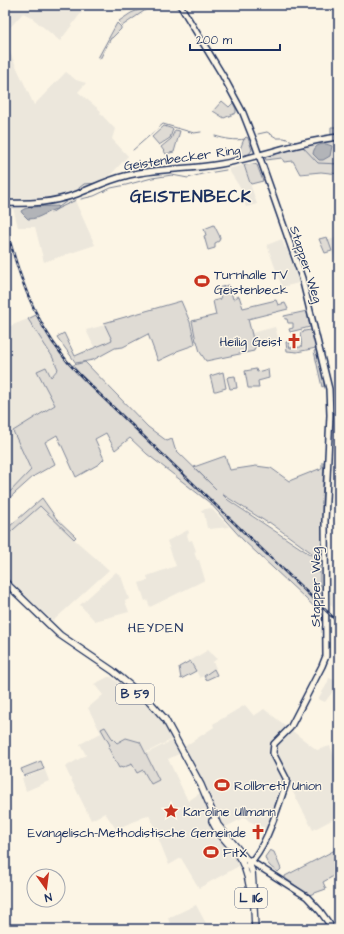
<svg xmlns="http://www.w3.org/2000/svg" width="344" height="934" viewBox="0 0 344 934" font-family="'Architects Daughter',sans-serif">
  <style>
    .built { fill: #ece7dc }
    .green { fill: #dfdbd4; stroke: #7d8599 }
    .water { fill: #b2b4b8; stroke: #767f94 }
    .lines { fill: none; stroke-linecap: round; stroke-linejoin: round }
    .stream { stroke: #767f94; stroke-width: 1 }
    .secondary-casing { stroke: #1b2f5e; stroke-width: 8 }
    .primary-casing { stroke: #1b2f5e; stroke-width: 8 }
    .secondary { stroke: #fcf5e5; stroke-width: 5 }
    .primary { stroke: #fcf5e5; stroke-width: 5.5 }
    .rail-casing { stroke: #1b2f5e; stroke-width: 2.5 }
    .rail { stroke: #fcf5e5; stroke-width: 1; stroke-dasharray: 3; stroke-linecap: butt }
    .labels { text-anchor: middle; stroke-width: 3; stroke-linejoin: round; paint-order: stroke }
    .shield { fill: #fcf5e5; stroke: #5e6a86; stroke-width: 1 }
    .shield-label { font-size: 12px; font-weight: bold; fill: #1b2f5e }
    .street-label { font-size: 13px; fill: #1b2f5e; stroke: #fcf5e5 }
    .poi-label { font-size: 13px; fill: #1b2f5e; stroke: #fcf5e5; text-anchor: start }
    .neighbourhood-label { font-size: 14px; letter-spacing: 1px; fill: #1b2f5e; stroke: #fcf5e5 }
    .district-label { font-size: 17px; font-weight: bold; letter-spacing: 1px; fill: #1b2f5e; stroke: #fcf5e5 }
  </style>
  <rect width="100%" height="100%" fill="#fcf5e5"/>
  <filter id="ink" filterUnits="userSpaceOnUse"><feTurbulence type="fractalNoise" baseFrequency=".025" numOctaves="2"/><feDisplacementMap in="SourceGraphic" scale="8" xChannelSelector="R" yChannelSelector="G"/><feConvolveMatrix kernelMatrix="1 2 1 2 8 2 1 2 1" color-interpolation-filters="sRGB"/></filter>
  <g filter="url(#ink)">
    <path class="built" d="M5 5H87L60 41 31 17 23 13 6 32 5 29Z
      M118 5H140L123 13Z
      M5 42 34 105 66 72 76 80 86 83 78 92 101 111 100 113 115 129 112 139 128 156 104 182 78 190 72 194 95 245 44 262 35 227H18L5 177Z
      M244 165 257 204 246 207 241 189 228 169Z
      M327 236 329 240 338 237 339 238V270L332 251 325 253 319 239Z
      M282 239 285 248 287 247 299 283 282 287 267 245Z
      M28 319 52 356 58 369 50 377 47 390 55 405 14 431 31 470 5 497V328Z
      M105 325 113 340 95 349 86 330Z
      M275 327 279 341 266 344 267 347H255L252 333Z
      M40 505 75 540 109 570 53 621 5 578V537Z
      M211 508 229 527 209 529V528H207L204 513H202L201 510Z
      M188 530 189 533 187 535 189 541 192 540 196 551 194 552 197 560H199L205 580 150 607 147 600 145 601 139 583 148 580 147 576 176 566 167 541Z
      M116 572 121 576 129 599 125 601 129 612 95 621 80 605Z
      M336 580 339 582V614L330 604V595Z
      M208 650 217 659 213 662 216 668 200 678 190 661Z
      M108 677H111L154 710 167 728 172 739 119 767 173 740 179 754 168 759 188 801 203 791 184 747 214 727 213 724 245 705 254 716 264 709 317 750 330 746 339 767V816L313 830 287 781 267 829 249 821 245 817 216 832 231 851 239 866 199 888 181 858 169 865 149 815 116 829 105 813 91 820 65 767 86 755 80 744 101 733 88 708 103 695 94 684Z
      M329 678 338 681 336 687 325 702 318 699 327 684Z
      M45 770 49 781 26 791 22 778Z
      M196 905 209 929H172L168 918Z"/>
    <path class="green" d="M146 7 147 9 122 26 119 21 131 13Z
      M117 23 121 27V29L112 38H111L100 59 98 58Z
      M222 101 229 107 233 103 236 109V113L224 118 213 111Z
      M164 126 173 129 170 138 159 145 152 137Z
      M331 127H339V135H331Z
      M175 130 180 131 174 152 166 154 161 147 171 139Z
      M246 137 248 138 252 150 249 154 237 157 244 139Z
      M339 140V174L321 172 300 174 293 161 284 162 282 158 266 160 265 157 307 145Z
      M254 164 257 165 263 181 251 184 250 183 244 165Z
      M214 225 220 237 219 241 215 243V248L208 250 204 236 206 235 204 229Z
      M327 237 332 251 325 253 319 239Z
      M229 285 233 299 239 296 243 308 276 300 278 305 285 303 288 309 248 319 255 347 254 351 206 361 200 352 197 341H196L192 321 216 315 213 301 221 299 218 288Z
      M181 301 190 322 195 343 194 345 177 351 175 353 158 361 148 334 123 347 115 348 93 360 76 363 57 337 64 333 75 356C88 350 100 346 112 340L104 323Z
      M307 311 310 327 290 332 289 329 293 328V323H288L287 319H285L284 316Z
      M36 315 52 343 70 366 85 362 148 427 167 441 172 439 175 449 216 489 194 467 225 456 230 470 256 466 271 468 289 481 319 469V471L322 467V462H324L322 502 323 558 316 556 269 522 268 523 222 494 228 500 320 561V612L243 540 210 503 147 454 130 438 115 450 106 433 95 439 104 459 99 464 76 477 57 435 45 442 55 464 34 476 5 502V497L31 470 13 431 55 405 37 371 46 367 51 377 58 369 52 356 28 319Z
      M311 330 316 348 297 352 287 351 286 342H288L290 348 301 347C303 342 299 337 301 332L303 333 304 331Z
      M316 350 324 380V386L322 387 314 351Z
      M256 369 257 372 268 369 269 378 258 381 259 388H248L245 371Z
      M223 372 226 388 216 391H214L210 376Z
      M235 376 237 388 230 389 227 378 228 377Z
      M42 498 56 518 76 537 74 539 40 506 5 537V520L10 526Z
      M190 661 196 671 181 679 179 667Z
      M214 669 217 675 206 680 204 676Z
      M105 727 112 738 117 743 126 738 140 742 159 780 151 784 143 770 137 773 132 764 122 768 121 767 119 768 108 747 110 745 101 729Z
      M41 761 44 769 24 776 21 769Z
      M339 848V873L323 882 326 889 309 895 285 878V876Z
      M270 850 274 852 281 869 278 872C272 868 267 865 265 857Z"/>
    <path class="water" d="M326 144 332 146 330 156 323 160H319L313 154C314 146 319 144 326 144Z
      M58 206 57 209C46 211 41 219 28 219L22 213 21 211C27 205 49 207 58 206Z"/>
    <g class="lines">
      <path class="stream" d="M258 134 267 132 277 138H284L296 142
        M215 136C225 139 235 141 245 139
        M302 146 318 163 339 164
        M133 150 163 124 194 133 201 132
        M79 188 84 184 99 183
        M81 199 94 196 111 188 126 185 152 178 172 175 188 178 202 174 226 170
        M59 207 67 201
        M51 213 57 209 76 200"/>
      <g class="secondary-casing">
        <path id="secondary" d="M180 5 223 76 243 113 254 141 302 278 329 389 330 415 325 521 326 656 322 666 290 728 274 744 273 753 287 780 286 784C277 809 267 847 247 866
          M5 203C30 204 52 203 77 194 93 188 108 180 125 176 156 168 189 170 221 164 261 157 299 141 339 137
          M249 860 307 897 320 911 333 929"/>
      </g>
      <g class="primary-casing">
        <path id="primary" d="M5 582 60 635 113 671 150 702 165 719 201 785 218 825 248 861 252 871 253 886 255 929
          M212 821C218 834 228 843 237 854 244 863 248 877 250 889"/>
      </g>
      <use href="#secondary" class="secondary"/>
      <use href="#primary" class="primary"/>
      <g class="rail-casing">
        <path id="rail" d="M5 223C17 270 32 317 63 356 71 367 82 377 92 387L339 623"/>
      </g>
      <use href="#rail" class="rail"/>
    </g>
  </g>
  <defs>
    <g id="stadium-bare" transform="scale(1.2)"><path d="M0-5a6.5 5 0 1 0 0 10a6.5 5 0 1 0 0-10ZM-3.5-1.8h7v3.6h-7Z" fill="#c8321e" stroke="#fcf5e5" stroke-width="2.5" paint-order="stroke"/></g>
    <g id="church-bare" transform="scale(1.2)"><path d="M-1.2-6h2.4v3.5h3.3v2.4h-3.3V6h-2.4V-.1h-3.3v-2.4h3.3Z" fill="#c8321e" stroke="#fcf5e5" stroke-width="2.5" paint-order="stroke"/></g>
    <g id="sight-bare" transform="scale(1.2)"><path d="M0-6L1.8-2.2L6-1.7L2.9 1.2L3.7 5.4L0 3.3L-3.7 5.4L-2.9 1.2L-6-1.7L-1.8-2.2Z" fill="#c8321e" stroke="#fcf5e5" stroke-width="2.5" paint-order="stroke"/></g>
  </defs>
  <g fill-rule="evenodd">
    <use href="#stadium-bare" x="202" y="281"/>
    <use href="#church-bare" x="294" y="341"/>
    <use href="#stadium-bare" x="222" y="785"/>
    <use href="#sight-bare" x="171" y="811"/>
    <use href="#church-bare" x="258" y="832"/>
    <use href="#stadium-bare" x="211" y="852"/>
  </g>
  <g class="labels">
    <g class="shield">
      <rect x="116" y="684" width="38" height="20" rx="3"/>
      <rect x="235" y="888" width="32" height="20" rx="3"/>
    </g>
    <g class="shield-label">
      <text x="135" y="698">B 59</text>
      <text x="251" y="902">L 116</text>
    </g>
    <g class="street-label">
      <text transform="translate(182 157) rotate(-8)" y="5">Geistenbecker Ring</text>
      <text transform="translate(307 264) rotate(72)" y="5">Stapper Weg</text>
      <text transform="translate(315 587) rotate(-90)" y="5">Stapper Weg</text>
    </g>
    <g class="poi-label">
      <text x="214" y="279">Turnhalle TV<tspan x="214" dy="15">Geistenbeck</tspan></text>
      <text x="282" y="346" text-anchor="end">Heilig Geist</text>
      <text x="234" y="790">Rollbrett Union</text>
      <text x="183" y="816">Karoline Ullmann</text>
      <text x="246" y="837" text-anchor="end">Evangelisch-Methodistische Gemeinde</text>
      <text x="223" y="857">FitX</text>
    </g>
    <g class="neighbourhood-label">
      <text x="156" y="632">HEYDEN</text>
    </g>
    <g class="district-label">
      <text x="191" y="202">GEISTENBECK</text>
    </g>
  </g>
  <rect width="344" height="934" fill="none" stroke="#fcf5e5" stroke-width="20"/>
  <rect x="10" y="10" width="324" height="914" fill="none" stroke="#1b2f5e" stroke-width="1.5" filter="url(#ink)"/>
  <g transform="translate(46 888) rotate(166)"><circle r="19" fill="#fcf5e5" stroke="#a2a6af"/>
  <path d="M0-3L7 15L0 10L-7 15Z" fill="#c8321e"/>
  <text y="-6" font-size="11" font-weight="bold" text-anchor="middle" fill="#1b2f5e">N</text>
  </g>
  <path d="M190 44v6h90v-6" fill="none" stroke="#1b2f5e" stroke-width="2"/>
  <text x="196" y="44" font-size="12" fill="#1b2f5e" stroke="#fcf5e5" stroke-width="3" paint-order="stroke">200 m</text>
</svg>
